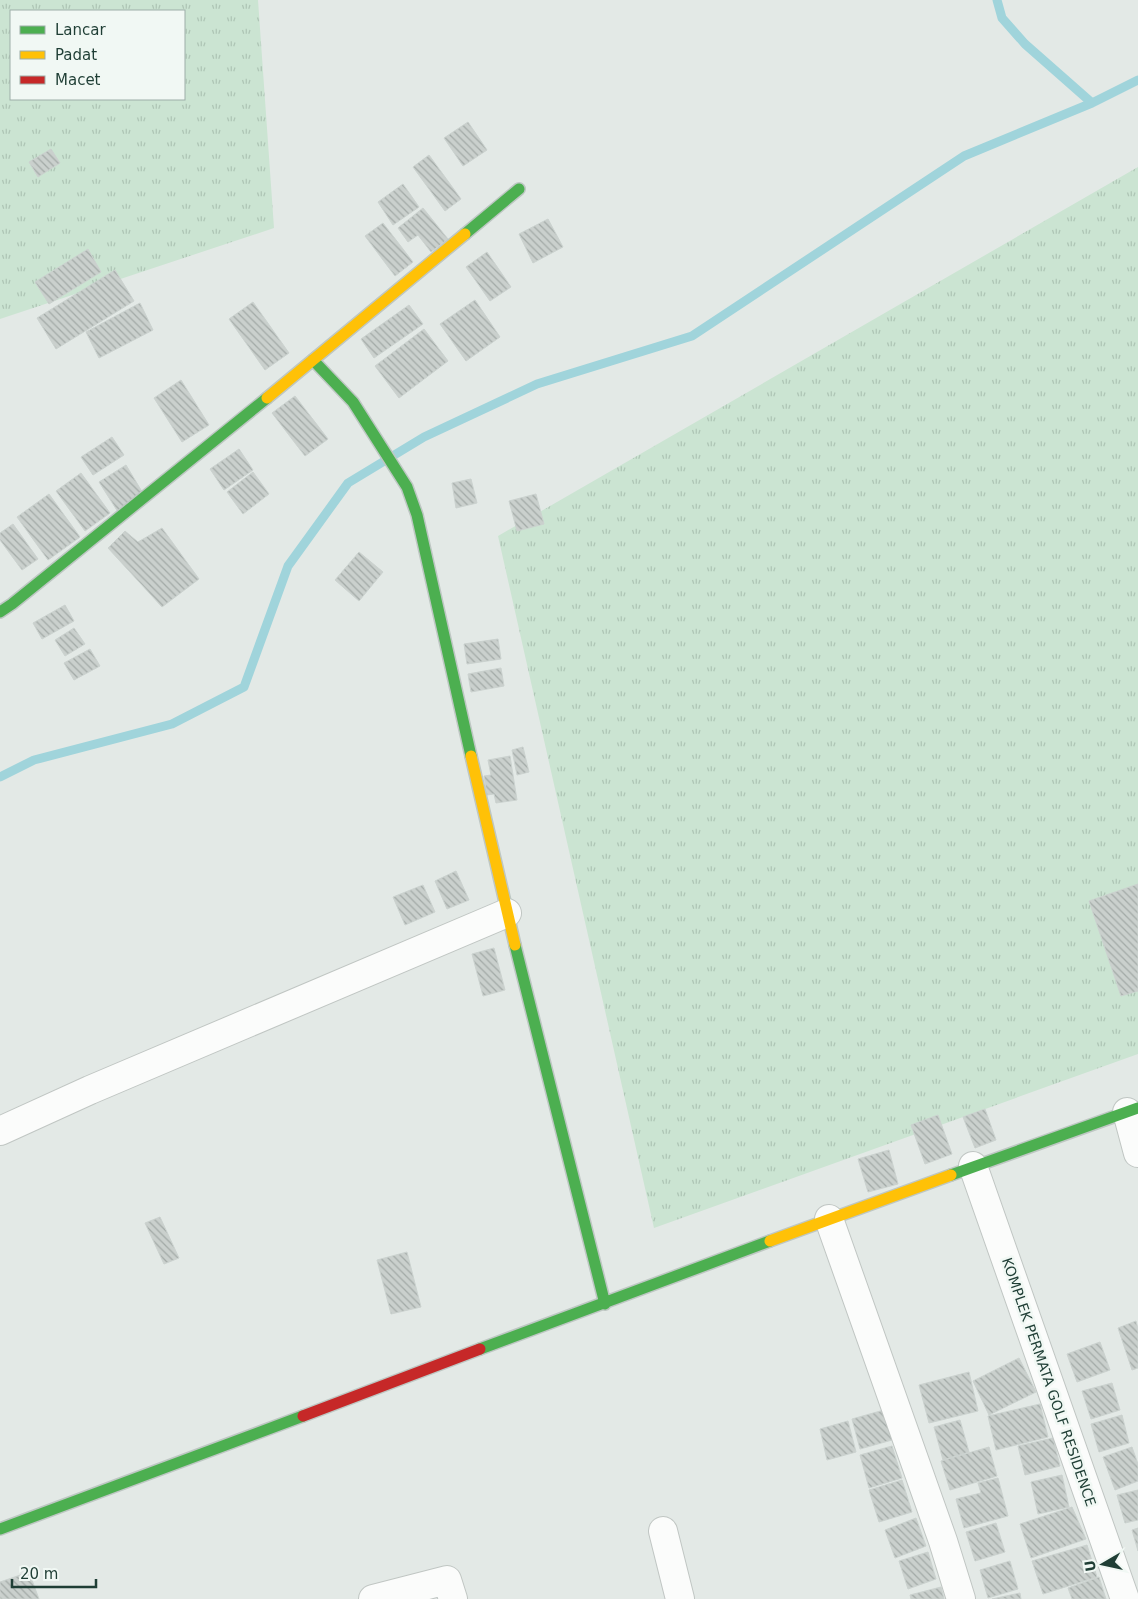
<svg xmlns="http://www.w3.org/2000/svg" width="1138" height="1599" viewBox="0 0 1138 1599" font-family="'DejaVu Sans',sans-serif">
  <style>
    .park { fill: url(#park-tufts); fill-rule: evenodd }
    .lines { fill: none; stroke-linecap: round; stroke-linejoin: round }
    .stream { stroke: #a0d4db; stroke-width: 9 }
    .building { fill: url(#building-back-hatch); stroke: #cbd2cf }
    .street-casing { stroke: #c0c6c3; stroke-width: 30 }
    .fast-casing { stroke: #bec7c3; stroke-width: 14 }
    .slow-casing { stroke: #bec7c3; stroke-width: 14 }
    .jam-casing { stroke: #bec7c3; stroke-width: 14 }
    .street { stroke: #fbfcfb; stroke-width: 28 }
    .fast { stroke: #4caf50; stroke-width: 11 }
    .slow { stroke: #ffc107; stroke-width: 11 }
    .jam { stroke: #c62828; stroke-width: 11 }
    .labels { text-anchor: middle; stroke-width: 5; stroke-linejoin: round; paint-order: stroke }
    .street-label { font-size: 14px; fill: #1f3e35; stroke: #f1f8f4 }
  </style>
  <defs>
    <pattern id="park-tufts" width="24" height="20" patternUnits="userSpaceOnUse" patternTransform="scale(1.25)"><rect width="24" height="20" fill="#cbe4d2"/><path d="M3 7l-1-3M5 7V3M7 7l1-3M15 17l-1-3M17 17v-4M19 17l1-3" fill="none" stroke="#aec5b5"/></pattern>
    <pattern id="building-back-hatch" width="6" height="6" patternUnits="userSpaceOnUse" patternTransform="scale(1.25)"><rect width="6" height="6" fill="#cad0cd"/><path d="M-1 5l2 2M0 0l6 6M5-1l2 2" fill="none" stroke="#a3aaa7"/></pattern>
  </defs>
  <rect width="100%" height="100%" fill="#e3e9e6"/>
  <path class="park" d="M0 0H258L274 228 0 319ZM11 11H184V99H11Z
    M1138 167V1054L654 1228 498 536Z"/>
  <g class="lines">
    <path class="stream" d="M997 0 1002 18 1025 44 1092 103
      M0 777 34 760 172 724 244 687 288 566 348 483 424 437 537 384 692 336 964 156 1092 103 1138 80"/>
  </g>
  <path class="building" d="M468 122 487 150 463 166 444 138Z
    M51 149 60 163 38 177 29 162Z
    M429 155 461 199 445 211 413 167Z
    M403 184 419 207 393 225 378 202Z
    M423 208 448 239 431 252 418 235 408 242 398 228Z
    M548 219 563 247 533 263 519 234Z
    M383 223 413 262 395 276 365 236Z
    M88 249 101 272 49 304 35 282Z
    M487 252 511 287 490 301 466 267Z
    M115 270 134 301 56 349 37 318Z
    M475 300 500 337 466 361 440 324Z
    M253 302 289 353 265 370 229 319Z
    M140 303 153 330 99 358 86 332Z
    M409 305 423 324 374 358 361 339Z
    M424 329 448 361 399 398 375 366Z
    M181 380 209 425 182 442 154 398Z
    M295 396 328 439 305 456 272 413Z
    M112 437 124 455 93 475 81 457Z
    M239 449 253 470 224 490 210 469Z
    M126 465 144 495 118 512 99 482Z
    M253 472 269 494 243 514 227 492Z
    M81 473 110 513 85 531 56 491Z
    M471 479 477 503 456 508 452 483Z
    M49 494 80 537 48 560 17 517Z
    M536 494 544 524 517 531 509 501Z
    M13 524 38 559 22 570 0 540V533Z
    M162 528 199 579 162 607 108 548 125 531 138 542Z
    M359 552 383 572 359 601 335 580Z
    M65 605 74 621 42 639 33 623Z
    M74 628 85 644 65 656 55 640Z
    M498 639 501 659 467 664 464 644Z
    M90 649 100 666 74 680 64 663Z
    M501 668 504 686 471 692 468 674Z
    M523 747 529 772 517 775 512 750Z
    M510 756 517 800 496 803 494 794 487 795 484 776 491 775 488 760Z
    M456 871 469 900 447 909 435 881Z
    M1138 884V991L1121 996 1089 901Z
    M423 885 435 912 405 925 393 897Z
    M494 948 505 990 483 996 472 954Z
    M985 1109 996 1140 975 1148 963 1117Z
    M938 1115 952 1154 925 1164 911 1125Z
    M889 1150 898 1184 868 1192 858 1159Z
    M160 1217 179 1258 164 1264 145 1223Z
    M407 1252 421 1307 391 1314 377 1260Z
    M1136 1321 1138 1329V1368L1132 1370 1118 1328Z
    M1100 1342 1110 1370 1077 1382 1067 1354Z
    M1019 1358 1036 1392 989 1415 973 1381Z
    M969 1372 978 1411 929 1423 919 1385Z
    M1112 1383 1120 1410 1091 1419 1082 1391Z
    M1040 1404 1048 1437 996 1450 988 1416Z
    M884 1410 892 1440 860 1449 852 1419Z
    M1122 1415 1129 1443 1099 1452 1091 1424Z
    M960 1420 969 1452 943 1460 934 1427Z
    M848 1421 856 1452 827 1460 820 1429Z
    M1053 1438 1060 1466 1025 1475 1018 1446Z
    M892 1446 902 1478 869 1488 860 1455Z
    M989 1447 997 1476 950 1490 941 1461Z
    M1132 1447 1138 1464V1481L1115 1490 1103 1457Z
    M1062 1475 1069 1507 1038 1514 1031 1482Z
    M998 1478 1008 1516 964 1528 956 1499 981 1493 978 1483Z
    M902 1480 912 1512 879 1522 869 1490Z
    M1138 1490V1520L1125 1523 1117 1495Z
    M1072 1507 1086 1539 1031 1558 1020 1524Z
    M916 1518 926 1546 895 1558 885 1530Z
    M996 1523 1005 1552 975 1561 966 1532Z
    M1138 1528V1551L1132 1530Z
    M1087 1545 1097 1577 1043 1594 1032 1561Z
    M928 1552 936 1579 908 1589 899 1561Z
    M1010 1561 1018 1589 988 1598 980 1570Z
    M29 1572 39 1599H0V1582Z
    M1099 1577 1106 1599H1072L1068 1588Z
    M941 1587 944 1599H911L910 1595Z
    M1020 1593 1021 1599H992Z"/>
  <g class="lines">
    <g class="street-casing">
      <path id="street" d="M1127 1112 1138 1153
        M0 1131 90 1090 507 913
        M973 1166 1125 1599
        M829 1219 943 1541 961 1599
        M663 1531 680 1599
        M373 1599 447 1580 453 1599"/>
    </g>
    <g class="fast-casing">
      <path id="fast" d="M465 234 519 189
        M313 360 353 402 407 487 417 515 471 756
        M0 612 12 604 267 398
        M515 945 605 1304
        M951 1175 1138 1108
        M480 1349 770 1241
        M0 1529 303 1416"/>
    </g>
    <g class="slow-casing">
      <path id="slow" d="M267 398 465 234
        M471 756 515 945
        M770 1241 951 1175"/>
    </g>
    <g class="jam-casing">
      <path id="jam" d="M303 1416 480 1349"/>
    </g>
    <use href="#street" class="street"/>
    <use href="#fast" class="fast"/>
    <use href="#slow" class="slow"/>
    <use href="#jam" class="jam"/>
  </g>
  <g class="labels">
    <g class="street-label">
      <text transform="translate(1049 1382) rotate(71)" y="5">KOMPLEK PERMATA GOLF RESIDENCE</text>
    </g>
  </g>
  <rect x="10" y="10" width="175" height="90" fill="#f1f8f4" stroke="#9daea8"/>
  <rect x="20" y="26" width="25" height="8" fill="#4caf50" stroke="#9daea8"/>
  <text x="55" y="35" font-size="15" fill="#1f3e35">Lancar</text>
  <rect x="20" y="51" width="25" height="8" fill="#ffc107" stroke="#9daea8"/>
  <text x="55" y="60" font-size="15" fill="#1f3e35">Padat</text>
  <rect x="20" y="76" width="25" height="8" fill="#c62828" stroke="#9daea8"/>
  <text x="55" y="85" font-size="15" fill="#1f3e35">Macet</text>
  <g transform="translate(1103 1564) rotate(261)" stroke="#f1f8f4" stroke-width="4" paint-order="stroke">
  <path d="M0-4L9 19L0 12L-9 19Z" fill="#1f3e35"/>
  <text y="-8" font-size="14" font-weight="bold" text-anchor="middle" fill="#1f3e35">U</text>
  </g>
  <path d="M12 1579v8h84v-8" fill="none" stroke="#1f3e35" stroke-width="2.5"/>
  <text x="20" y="1579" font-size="15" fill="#1f3e35" stroke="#f1f8f4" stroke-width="4" paint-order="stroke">20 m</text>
</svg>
